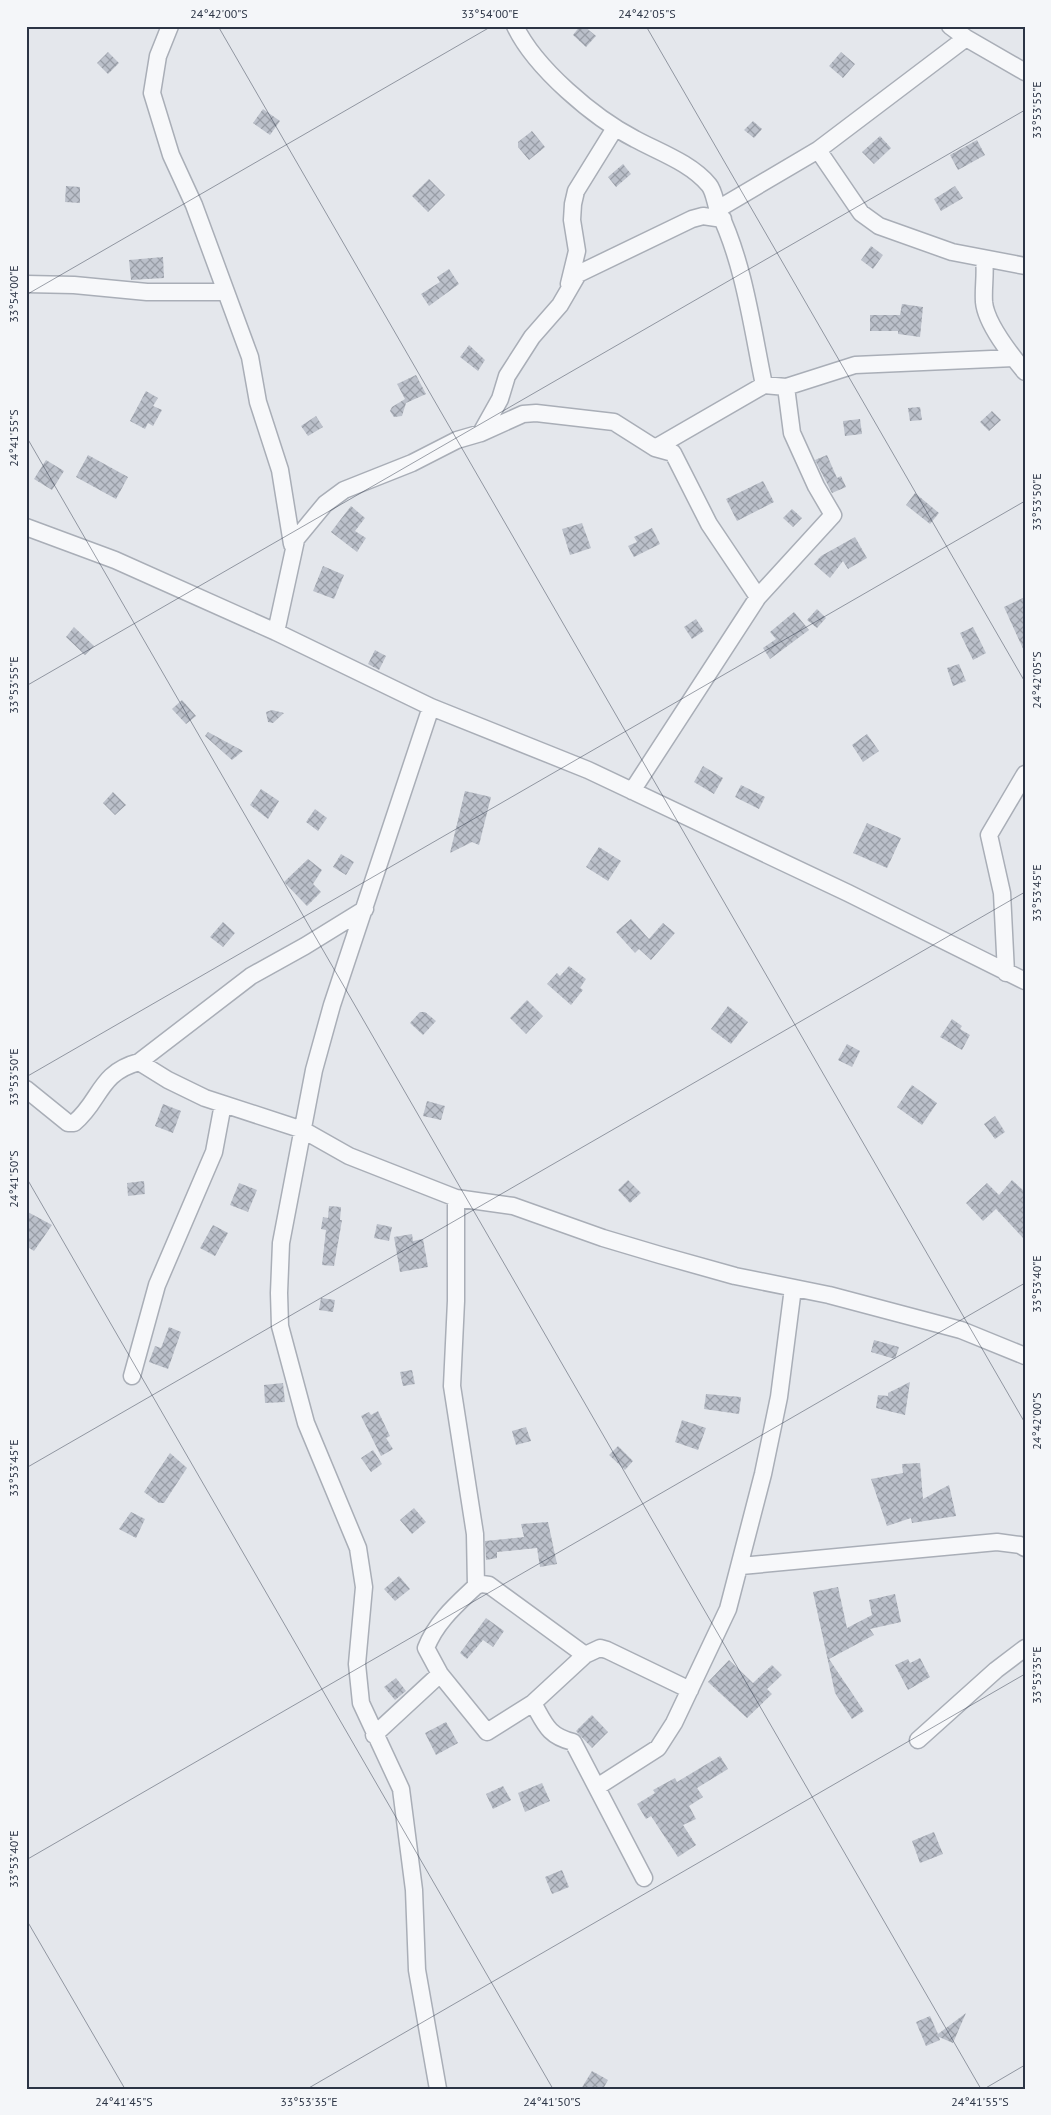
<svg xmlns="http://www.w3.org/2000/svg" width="1051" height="2115" viewBox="0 0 1051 2115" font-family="'PT Sans',sans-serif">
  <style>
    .building { fill: url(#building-cross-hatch) }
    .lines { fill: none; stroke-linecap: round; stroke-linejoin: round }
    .minor-casing { stroke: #a9aeb7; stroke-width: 19 }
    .minor { stroke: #f7f8fa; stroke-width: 16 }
    .ticks { fill: none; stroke: #2b3445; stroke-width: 1; stroke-opacity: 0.45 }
    .neatline { fill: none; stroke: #2b3445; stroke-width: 2 }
    .ticks-label { font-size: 12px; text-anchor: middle; fill: #2b3445 }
  </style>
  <defs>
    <pattern id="building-cross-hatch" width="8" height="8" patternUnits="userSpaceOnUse" patternTransform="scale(1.25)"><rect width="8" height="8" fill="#bbc0ca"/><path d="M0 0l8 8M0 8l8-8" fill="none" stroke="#989da6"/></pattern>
  </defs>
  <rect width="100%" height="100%" fill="#e4e7ec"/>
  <path class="building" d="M580 26H584L596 36 586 47 573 35Z
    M108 52 119 63 108 74 97 63Z
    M841 52 855 64 843 78 829 66Z
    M263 109 280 121 270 135 253 123Z
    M753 121 762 129 754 138 744 130Z
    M532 131 545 147 529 160 518 147V142Z
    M880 136 891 148 874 164 862 152Z
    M977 140 985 155 958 170 950 155Z
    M623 164 631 174 616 187 608 177Z
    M429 179 445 195 428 212 412 196Z
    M66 186 80 187V203L65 202Z
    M955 186 963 198 941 211 934 199Z
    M871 246 883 255 873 269 861 260Z
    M163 257 164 278 131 280 129 260Z
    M449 269 459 284 429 306 421 294 440 282 437 277Z
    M902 304 923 307 920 337 898 334V331H870V315H900Z
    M469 345 485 360 478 371 460 357Z
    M416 375 426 394 406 403 402 416 394 417 390 411 392 407 405 399 397 384Z
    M146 391 158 398 153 406 162 410 153 426 148 423 145 429 130 421Z
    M920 407 922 420 910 421 908 408Z
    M992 411 1001 420 989 431 980 422Z
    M316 416 323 427 308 436 301 426Z
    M860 419 862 434 845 436 843 421Z
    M88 455 128 477 116 499 76 477Z
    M827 455 837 478 841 476 846 487 832 493 815 460Z
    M46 460 64 471 52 490 34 479Z
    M763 481 774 502 737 521 726 499Z
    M915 493 939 513 930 524 906 505Z
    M351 506 365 518 355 531 366 538 357 552 331 532Z
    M792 509 802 518 793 527 783 518Z
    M582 523 591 548 570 555 562 529Z
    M652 528 660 544 634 557 628 546 637 542 634 537Z
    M855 537 867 558 848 569 843 561 830 578 814 564 821 556Z
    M323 566 344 575 334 599 313 591Z
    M1025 597V653L1004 607Z
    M817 609 826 618 817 628 807 620Z
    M794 612 809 630 770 659 763 648 776 639 770 632Z
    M696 619 704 631 692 639 684 627Z
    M74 627 94 646 85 655 66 637Z
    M973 627 986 653 973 660 960 633Z
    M375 650 386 656 379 670 368 664Z
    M959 664 966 681 953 686 947 668Z
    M182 700 196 716 186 724 172 709Z
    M272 710 284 713 273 723 268 722 266 712Z
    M208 732 243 751 232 760 205 736Z
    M867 734 879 751 863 762 852 745Z
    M703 766 723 778 714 794 694 782Z
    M741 785 765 797 759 809 735 797Z
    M261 789 279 801 268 819 250 805Z
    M465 791 491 797 479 845 472 842 450 853Z
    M113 792 126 805 115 815 103 803Z
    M315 809 327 818 318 831 306 822Z
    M867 823 901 838 887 868 853 853Z
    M599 847 621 861 608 881 586 867Z
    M341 854 354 862 346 875 333 867Z
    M308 859 322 870 313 884 321 892 307 906 284 882Z
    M631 919 649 939 663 923 675 933 651 960 639 949 635 953 616 932Z
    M223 922 235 933 223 947 210 937Z
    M569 966 586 979 580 988 583 990 571 1005 547 984 557 973 560 976Z
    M527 1000 543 1016 526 1034 510 1018Z
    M728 1006 748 1022 731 1044 711 1029Z
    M420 1012H425L436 1021 423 1035 410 1023Z
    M952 1019 962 1026 960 1029 970 1035 962 1050 940 1037Z
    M847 1044 860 1051 852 1067 838 1060Z
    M912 1085 937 1103 922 1125 897 1107Z
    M427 1101 445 1106 441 1120 423 1116Z
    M163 1104 181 1111 173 1133 155 1126Z
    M995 1116 1005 1132 995 1139 984 1124Z
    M628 1180 641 1193 630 1203 618 1190Z
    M1012 1180 1025 1192V1240L996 1209 983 1221 966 1203 987 1183 999 1195Z
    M144 1181 145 1194 128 1196 127 1183Z
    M239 1183 257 1190 248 1212 230 1205Z
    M329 1206 341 1207 340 1220H342L334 1266 322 1265 326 1230 321 1229 323 1217 328 1218Z
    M26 1211 52 1225 34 1251 26 1246Z
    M377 1224 392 1227 389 1241 374 1238Z
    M213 1225 228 1233 215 1256 200 1248Z
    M412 1234 413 1241 423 1239 428 1267 400 1272 394 1237Z
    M321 1298 335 1300 333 1312 319 1310Z
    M169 1327 181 1332 168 1369 149 1362 155 1346 161 1348Z
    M874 1340 899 1347 895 1359 871 1352Z
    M412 1370 415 1384 403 1386 400 1372Z
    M910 1382 905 1415 876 1408 878 1395 888 1396V1393Z
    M283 1383 285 1402 265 1403 264 1385Z
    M706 1394 741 1397 739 1414 704 1409Z
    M378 1411 390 1436 386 1438 393 1449 381 1456 361 1416 369 1412 371 1415Z
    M682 1420 706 1428 698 1450 675 1442Z
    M526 1427 531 1441 516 1445 512 1431Z
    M618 1446 633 1461 625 1470 609 1455Z
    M373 1450 382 1464 371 1472 361 1458Z
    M170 1453 187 1468 164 1503H159L144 1492Z
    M920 1463 923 1499 949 1485 956 1516 912 1523 911 1518 887 1526 871 1479 903 1473 902 1464Z
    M414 1508 426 1522 412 1534 400 1520Z
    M131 1512 145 1519 136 1538 119 1529Z
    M548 1522 557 1564 540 1567 537 1548 497 1552V1558L486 1560 485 1541 524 1537 521 1524Z
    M399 1576 410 1589 395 1601 384 1589Z
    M838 1587 847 1628 872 1615 869 1600 895 1594 901 1622 870 1629 874 1635 829 1659 864 1711 852 1719 835 1693 813 1592Z
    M486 1618 504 1631 493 1647 483 1640 467 1659 460 1653Z
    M920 1658 930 1677 908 1690 895 1665 908 1659 910 1663Z
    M729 1660 753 1683 772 1665 782 1675 767 1689 772 1694 747 1718 708 1682Z
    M396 1678 406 1691 395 1700 384 1687Z
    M592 1715 608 1732 592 1748 576 1731Z
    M446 1722 458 1743 436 1755 425 1733Z
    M720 1756 728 1769 697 1788 703 1797 689 1806 696 1819 683 1825 696 1845 678 1857 651 1816 646 1819 637 1804 655 1793 653 1790 675 1778 677 1782Z
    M542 1783 550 1801 525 1812 518 1793Z
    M503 1786 511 1800 493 1809 486 1794Z
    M934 1832 943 1854 920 1863 912 1841Z
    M562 1870 569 1887 552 1894 545 1877Z
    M966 2013 953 2043 939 2037 940 2040 926 2046 916 2022 930 2016 938 2034Z
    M592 2071 608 2080 603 2089H581Z"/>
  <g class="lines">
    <g class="minor-casing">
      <path id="minor" d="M170 26 158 56 152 93 171 155 194 205 250 357 258 402 280 470 292 544 296 540 276 632
        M515 26C535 68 594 118 635 139 659 152 691 163 709 185 714 191 715 202 718 210 744 263 752 327 764 385
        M950 26 966 38 1025 72
        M818 150 861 213 879 226 952 252 1025 266
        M718 209 818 150 966 38
        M984 259C986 273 983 287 984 302 986 324 1011 355 1025 372
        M26 284 74 285 147 292H226
        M569 284 577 251 572 220 573 204 576 191 615 128
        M481 433 500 399 507 376 532 337 560 305 578 274 692 219 703 216 723 219
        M655 448 764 385 786 387 855 365 1014 358
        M26 527 115 560 276 632 431 707 588 770 848 893 1025 981
        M292 544 325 504 344 490 412 463 457 440 481 433 523 414 536 413 614 422 655 448 673 453 709 524 758 597
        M431 707 332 1005 314 1070 281 1243 279 1293 280 1326 306 1423 358 1548 364 1587 357 1664 361 1703 401 1789 414 1890 417 1970 438 2089
        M632 791 758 597 833 515 816 486 792 433 786 387
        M1006 973 1002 893 989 835 1025 774
        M139 1062 168 1080 205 1098 303 1130 349 1156 456 1198 513 1206 603 1238 660 1255 735 1276 829 1295 961 1330 1025 1356
        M26 1089 68 1123H74C101 1101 98 1073 139 1062L251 976 305 946 365 909
        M456 1198V1301L452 1386 475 1534 476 1586
        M132 1376 157 1285 214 1152 223 1104
        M741 1566 997 1542 1020 1545 1025 1548
        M440 1674 487 1732 533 1703 585 1655 600 1648 607 1650 690 1690
        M533 1703C545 1724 548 1736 573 1742L644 1878
        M374 1735 440 1674 426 1648C436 1622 456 1605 476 1586L482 1584 489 1585 585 1655
        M918 1740 996 1670 1025 1648
        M597 1787 658 1748 674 1723 728 1609 763 1474 779 1397 793 1288"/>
    </g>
    <use href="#minor" class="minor"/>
  </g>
  <path class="ticks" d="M218 26 1025 1423M646 26 1025 682M26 295 492 26M26 436 981 2089M26 686 1025 110M26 1077 1025 501M26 1177 553 2089M26 1468 1025 892M26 1860 1025 1283M26 1919 125 2089M307 2089 1025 1674M984 2089 1025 2065"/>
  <rect width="1051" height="2115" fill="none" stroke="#f4f6f9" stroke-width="55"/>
  <rect x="28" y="28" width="996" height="2060" class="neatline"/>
  <g class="ticks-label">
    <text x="219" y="18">24°42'00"S</text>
    <text x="490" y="18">33°54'00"E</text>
    <text x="647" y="18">24°42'05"S</text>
    <text transform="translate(1037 110) rotate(-90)" y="4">33°53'55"E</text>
    <text transform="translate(14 294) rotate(-90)" y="4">33°54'00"E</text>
    <text transform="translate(14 438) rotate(-90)" y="4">24°41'55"S</text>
    <text transform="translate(1037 502) rotate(-90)" y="4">33°53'50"E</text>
    <text transform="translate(1037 680) rotate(-90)" y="4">24°42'05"S</text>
    <text transform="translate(14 685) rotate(-90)" y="4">33°53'55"E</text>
    <text transform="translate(1037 893) rotate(-90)" y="4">33°53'45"E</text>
    <text transform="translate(14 1077) rotate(-90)" y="4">33°53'50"E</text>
    <text transform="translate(14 1179) rotate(-90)" y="4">24°41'50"S</text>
    <text transform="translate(1037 1284) rotate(-90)" y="4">33°53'40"E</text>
    <text transform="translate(1037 1421) rotate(-90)" y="4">24°42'00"S</text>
    <text transform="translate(14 1468) rotate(-90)" y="4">33°53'45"E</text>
    <text transform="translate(1037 1675) rotate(-90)" y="4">33°53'35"E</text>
    <text transform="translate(14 1859) rotate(-90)" y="4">33°53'40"E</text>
    <text x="124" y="2106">24°41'45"S</text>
    <text x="309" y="2106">33°53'35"E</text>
    <text x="552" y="2106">24°41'50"S</text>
    <text x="980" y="2106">24°41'55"S</text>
  </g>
</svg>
